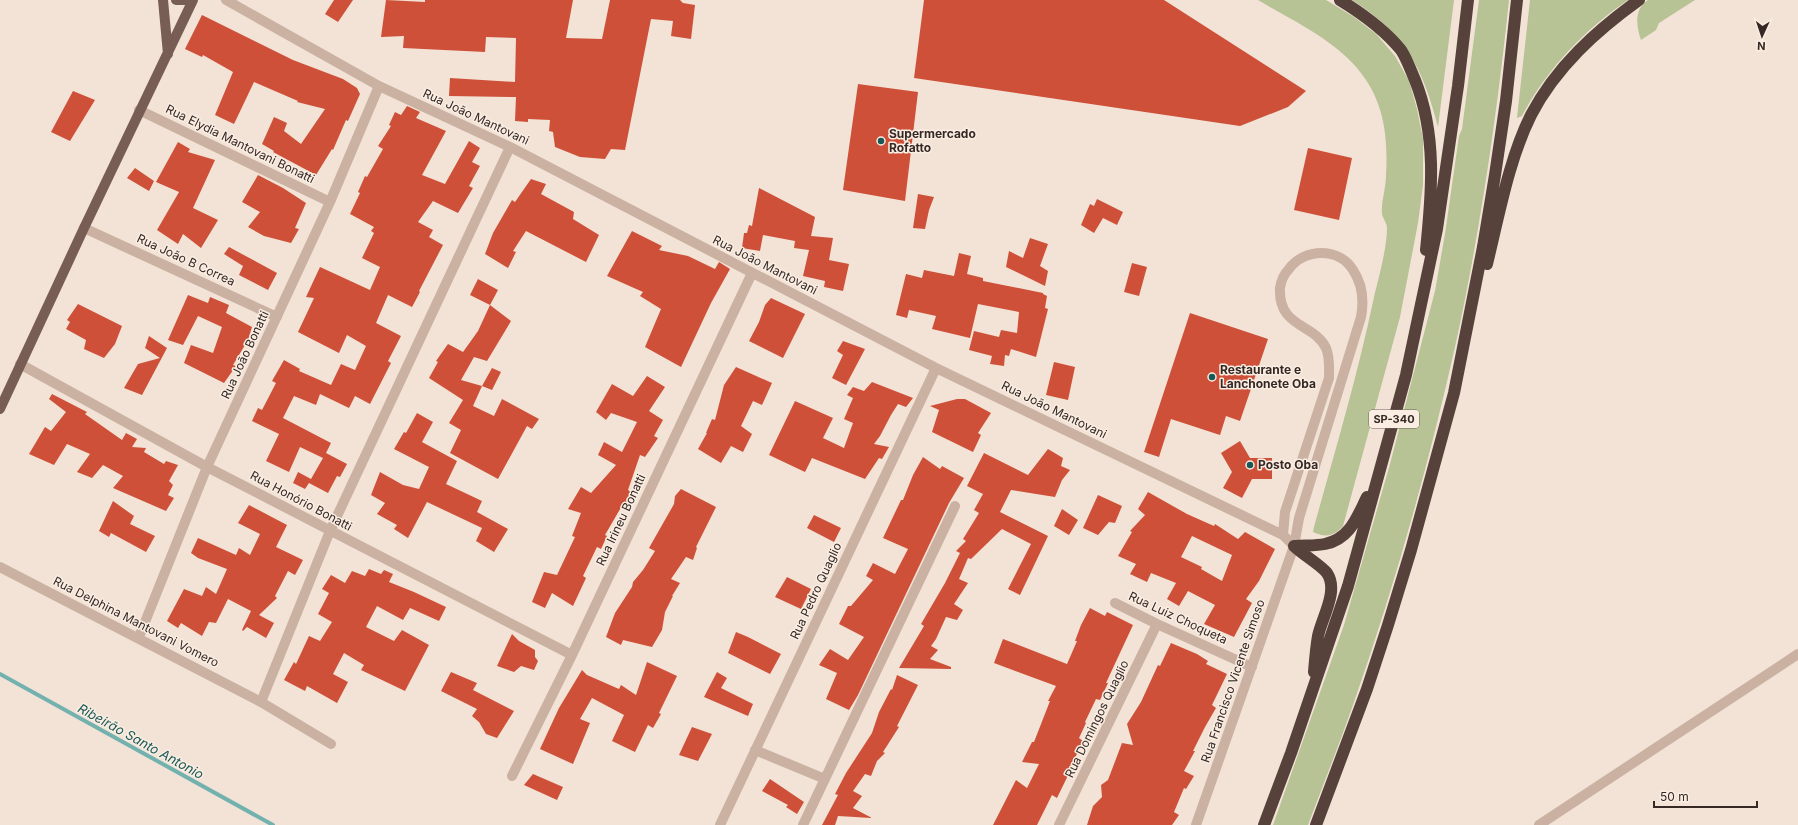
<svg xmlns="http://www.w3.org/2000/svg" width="1798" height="825" viewBox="0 0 1798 825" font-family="Inter,sans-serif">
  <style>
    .green { fill: #b7c295 }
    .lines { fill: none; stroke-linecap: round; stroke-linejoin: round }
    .stream { stroke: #73b1af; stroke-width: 4 }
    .building { fill: #cf5038; fill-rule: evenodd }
    .minor { stroke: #cbb1a2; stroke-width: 10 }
    .major { stroke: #785d54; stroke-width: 10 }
    .highway { stroke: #56413b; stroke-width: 12 }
    .poi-dot { fill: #185958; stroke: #faede2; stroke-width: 1.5 }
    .labels { text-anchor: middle; stroke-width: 3; stroke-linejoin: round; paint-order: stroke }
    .shield { fill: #faede2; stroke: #70635e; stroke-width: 1 }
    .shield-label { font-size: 11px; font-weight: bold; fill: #352825 }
    .street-label { font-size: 12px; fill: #352825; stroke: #faede2 }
    .poi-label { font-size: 12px; font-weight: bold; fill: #352825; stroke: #faede2; text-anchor: start }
    .water-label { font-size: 13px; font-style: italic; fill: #185958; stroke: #faede2 }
  </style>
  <rect width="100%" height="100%" fill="#f2e3d6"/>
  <path class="green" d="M1258 0H1326L1354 17 1376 34 1395 56 1409 81 1417 109 1423 139V185L1418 223 1400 317 1343 526C1334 536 1326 538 1313 532L1314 527C1335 451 1358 374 1374 297 1379 276 1387 248 1387 228 1387 223 1383 219 1382 214 1381 202 1386 188 1386 175 1388 142 1385 108 1366 80 1341 42 1296 23 1258 0Z
    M1352 0H1454L1438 127C1423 68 1405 33 1352 0Z
    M1479 0H1509C1497 115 1480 233 1455 347 1428 467 1394 588 1353 705 1339 745 1323 785 1308 825H1273L1344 625 1390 464 1435 291 1445 234 1459 136 1462 129Z
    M1530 0H1628C1585 29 1546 70 1522 116L1517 118Z
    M1648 0H1695L1659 23 1656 30 1641 40C1636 26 1634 9 1648 0Z"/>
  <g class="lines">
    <path class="stream" d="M0 674 273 825"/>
  </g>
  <path class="building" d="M334 0H353L338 22 325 14Z
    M386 0 425 2V0H573L566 38 602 39 610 0H680L683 3 695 5 691 39 671 36 673 21 651 19 625 150 611 149 605 159 580 157 555 147 553 132 549 131 550 120 528 119V122L515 121 516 97 449 96 450 78 515 82 516 38 486 37 485 52 403 48 404 36 381 37Z
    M924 0H1164L1306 91 1288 107 1240 126 914 78Z
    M202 15 293 60 343 79 357 88 360 94 348 121 346 120 333 150 332 149 316 175 273 152 274 151 262 144 274 117 287 123 284 131 301 144 325 109 297 102 298 101 254 82 234 124 215 115 233 72 203 55 202 57 185 49Z
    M858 84 918 92 905 201 843 190Z
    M73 91 95 100 70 141 51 132Z
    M407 106 420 112 416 118 446 131 422 175 445 184 469 141 480 148 472 162 480 166 469 186 473 188 458 213 433 201 418 222 433 230 429 237 443 245 419 291 420 292 412 307 388 295 376 323 401 336 388 361 391 363 370 404 355 396 349 408 320 394 316 405 294 396 283 418 331 443 326 453 347 464 340 477 337 476 328 493 309 483 305 489 293 483 298 472 311 479 323 458 300 447 289 472 266 461 279 434 252 421 258 408 262 410 276 383 272 381 284 360 300 369 299 371 331 385 341 364 355 370 366 346 347 335 339 353 298 332 314 298 306 297 320 267 370 290 380 267 362 258 374 233 371 231 374 227 350 214 360 193 358 192 365 176 367 177 383 149 378 146 391 126 389 125 395 112 401 115Z
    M178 142 190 149 188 152 215 160 193 208 218 220 201 248 183 234 178 244 157 230 179 192 156 182Z
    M1308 148 1352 158 1339 220 1294 210Z
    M135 168 154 181 149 191 127 178Z
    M258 175 283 188 306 203 295 228 299 229 291 243 264 236 248 227 260 212 242 202Z
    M531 179 546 184 541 194 574 212 573 219 599 235 586 262 526 231 513 251 516 252 508 268 485 254 493 233 512 200 515 202Z
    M759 188 815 217 811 236 833 238 829 260 849 264 843 291 824 287 825 281 803 276 809 250 794 248 795 241 763 235 760 251 742 248 744 233H747L749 225 752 226Z
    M918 194 934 197 929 210 925 229 913 228Z
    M1097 199 1123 212 1117 225 1103 218 1094 233 1081 225 1090 204 1094 206Z
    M632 231 662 246 659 250 688 256 715 269 719 262 730 269 711 303 681 367 645 347 661 309 640 296 643 292 607 276Z
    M1030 238 1048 244 1040 266 1048 271 1045 286 1006 267 1009 251 1023 258Z
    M229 247 277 273 268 290 239 275 243 266 224 254Z
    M959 253 971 256 967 274 983 278V281L1043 293V294L1047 296 1045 308 1048 309 1036 357 1011 349 1009 356 1005 355 1004 366 990 364 992 356 969 350 974 331 999 337 1001 330 1017 333 1019 312 978 304 970 338 932 329 936 316 909 310 907 318 896 315 906 274 922 278 924 270 954 276Z
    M1132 263 1147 267 1139 296 1124 292Z
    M478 279 498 290 490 305 470 295Z
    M188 295 208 303 210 297 229 305 226 313 252 327 248 340 233 365 236 366 224 383 184 363 191 345 213 353 222 327 198 316 183 345 168 340Z
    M771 298 805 314 783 358 749 341 759 322 765 305Z
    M78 304 122 326 115 344 104 358 84 349 86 340 66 329 70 322 67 320Z
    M490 305 511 321 487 361 474 357 461 380 482 386 473 406 494 416 502 399 539 419 532 429 527 426 498 479 450 453 461 430 449 423 463 400 429 378 438 362 436 361 448 344 463 352 478 331Z
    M1190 313 1268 339 1240 421 1226 416 1220 435 1171 419 1159 457 1144 452Z
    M149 336 167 348 142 395 124 388 138 364 160 358 145 348Z
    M843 341 865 349 846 385 832 378 843 355 837 351Z
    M1054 362 1075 367 1068 400 1046 395Z
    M736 367 772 383 762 405 753 401 741 426 752 434 743 452 731 446 721 463 698 449 707 433H706L712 419 715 420 724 385Z
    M492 368 501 372 492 390 482 386Z
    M647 376 665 387 649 411 663 420 654 436 658 438 645 457 640 455 628 490 631 492 625 506 623 504 605 535 607 536 601 549 597 547 583 576 586 578 573 606 552 593 545 608 532 602 544 572 557 575 575 537 572 536 581 513 568 509 581 487 591 493 616 465 598 455 604 442 622 452 637 422 611 413 606 420 596 412 612 384 633 396Z
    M872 382 913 398 906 407 898 404 891 415 880 436 874 444 889 447 882 459 879 458 865 479 812 458 805 472 769 455 795 401 833 418 823 438 844 448 853 423 844 419 853 398 847 395 853 387 864 391Z
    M52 394 87 412 85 414 122 440 126 433 137 439 132 447 146 448 144 452 164 464 166 461 178 465 169 481 173 485 168 495 174 498 166 511 113 488 123 476 103 465 92 478 77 472 90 454 67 444 54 465 29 454 45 427 51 431 66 412 49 399Z
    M957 399H965L991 413 978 433 981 435 973 452 932 432 939 410 930 406Z
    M417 413 433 422 422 442 457 461 446 484 482 501 477 512 508 529 494 552 476 541 482 528 427 502 408 538 394 529 397 525 377 514 385 503 371 495 380 472 403 485 419 489 429 467 394 449 404 432 406 433Z
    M1240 441 1250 458H1272V479H1252L1242 498 1223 488 1232 472 1221 453Z
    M1048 449 1063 458 1061 466 1070 470 1062 480 1055 497 1011 490 1000 512 1048 536 1020 595 1008 589 1031 544 1002 529 971 559 968 558 959 579 968 583 954 604 963 610 957 620 946 617 936 639 931 646 938 650 930 659 951 667V669L899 668 924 626 921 624 945 583 960 553 956 551 966 541 963 539 979 513 974 510 983 494 967 486 984 453 1028 475Z
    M923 457 940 469 942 466 964 478 949 503 858 695 849 710 826 699 837 673 819 665 830 649 848 660 864 637 839 624 848 606H851L873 580 866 576 873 563 895 574 908 549 883 538 901 500H903L913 475Z
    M681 489 716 507 696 547 697 548 693 560 686 557 671 579 680 583 672 596H673L665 612 662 630 652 647 623 640 621 645 606 637 615 613 632 587 633 582 643 570 655 551 649 548 674 504 675 496Z
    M1148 492 1187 514 1214 526 1215 524 1238 539 1245 532 1275 549 1259 581 1246 599 1252 603 1234 637 1204 624 1215 605 1188 591 1179 606 1167 599 1176 583 1151 573 1147 582 1130 574 1136 564 1118 556 1132 532 1130 531 1145 515 1138 509ZM1192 536 1232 555 1222 581 1201 569 1202 567 1181 557Z
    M1098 495 1122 506 1115 523 1109 522 1098 535 1083 528Z
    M113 501 134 516 130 524 155 536 146 552 111 533 109 537 99 531Z
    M249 505 287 525 276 547 303 560 295 575 288 571 275 596 277 598 259 615 274 623 266 638 247 627 243 631 242 630 251 611 228 599 216 623 209 622 202 636 181 623 178 628 167 621 184 589 202 596 206 587 216 594 227 569 198 558 191 553 198 538 236 555 239 548 250 555 260 534 238 523Z
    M1062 509 1078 520 1069 535 1054 526Z
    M814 515 841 528 834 542 807 528Z
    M369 569 381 574 384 570 393 574 389 582 414 592 446 607 439 621 410 608 403 620 377 606 366 627 394 641 402 630 429 645 405 691 361 670 364 665 344 653 333 674 348 682 337 703 307 686 305 691 284 680 294 662 296 664 309 636 320 641 332 622 318 614 329 593 322 589 331 575 345 583 352 571 365 576Z
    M787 577 811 589 801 609 775 597Z
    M1090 608 1105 616 1107 612 1133 625 1106 683H1108L1100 700 1096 699 1085 722 1086 723 1079 738 1083 741 1074 760 1075 761 1057 798 1052 795 1037 825H993L1016 780 1027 788 1039 764 1022 762 1032 742H1034L1050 701H1048L1056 686 994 663 1003 639 1067 664 1077 641H1075L1081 625Z
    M736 632 748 637 781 654 770 674 728 653Z
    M512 634 519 641 535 650V657L538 661 534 670 521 666 514 672 497 666Z
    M1171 643 1197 654 1208 661 1206 664 1227 674 1212 705 1216 708 1205 727 1193 751H1195L1184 771 1194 776 1186 789 1184 788 1174 812 1179 815 1172 825H1087L1093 806 1102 797 1101 785 1108 780 1122 743 1133 745 1127 724 1141 702 1158 665 1160 666Z
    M647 662 677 676 659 713 661 714 653 728 648 725 635 752 612 741 624 715 592 698 580 719 590 723 573 764 540 749 559 708 582 670 587 675 619 689 621 685 636 695Z
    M451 672 477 683 473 690 514 711 497 738 486 734 479 722 472 716 477 709 441 691Z
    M717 672 727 678 721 688 753 704 748 716 704 697Z
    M897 675 918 685 897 726 899 727 883 752 885 753 877 761 871 776 865 774 853 791 862 796 853 808 872 818 838 816 835 825H822L838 795 835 794 846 773 872 733 879 712 891 689 892 690Z
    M692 727 712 734 698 761 679 755Z
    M533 774 563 787 557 800 524 785Z
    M770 779 804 802 797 814 786 807 788 805 762 791Z"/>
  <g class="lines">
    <path class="minor" d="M226 0 379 86 510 147 936 368 1283 535 1294 546
      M139 110 330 202
      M84 228 277 317
      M20 364 207 467 572 655
      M0 567 261 702
      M1115 603 1157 624 1252 667
      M139 637 207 467 330 202 379 86
      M331 744 261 702 330 531 510 147
      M755 750 825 779
      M512 776 572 655 752 273
      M720 825 936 368
      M803 825 955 506
      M1059 825 1157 624
      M1196 825 1294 546 1299 518 1361 317C1364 301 1363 285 1353 270 1339 247 1304 248 1289 269 1284 274 1281 281 1280 288 1278 328 1314 323 1326 348 1330 357 1329 368 1329 378L1285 512 1283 535
      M1539 825 1798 654"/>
    <path class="major" d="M163 0 168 54
      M176 0H187
      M0 409 84 228 193 0"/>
    <path class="highway" d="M1340 0C1363 14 1384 29 1401 50 1407 59 1411 71 1415 80 1437 135 1432 192 1426 250
      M1487 264C1499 215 1509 159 1531 115 1556 67 1596 31 1639 0
      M1294 546C1302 554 1322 566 1327 573 1339 591 1322 617 1318 636 1316 647 1315 660 1314 672
      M1294 546C1304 545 1316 546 1325 544 1350 539 1357 517 1367 497
      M1264 825 1291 753 1348 586 1406 375 1437 229 1458 86 1468 0
      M1316 825 1367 689 1388 625 1411 550 1454 393 1483 247 1495 175 1506 101 1517 0"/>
  </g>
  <g class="poi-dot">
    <circle cx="881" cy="141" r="4"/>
    <circle cx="1212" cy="377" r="4"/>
    <circle cx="1250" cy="465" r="4"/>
  </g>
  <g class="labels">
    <rect class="shield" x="1369" y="410" width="50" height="18" rx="3"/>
    <g class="shield-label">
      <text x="1394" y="423">SP-340</text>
    </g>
    <g class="street-label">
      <text transform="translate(476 117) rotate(25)" y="4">Rua João Mantovani</text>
      <text transform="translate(240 144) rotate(26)" y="4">Rua Elydia Mantovani Bonatti</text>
      <text transform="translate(186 260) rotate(25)" y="4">Rua João B Correa</text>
      <text transform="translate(765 265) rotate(27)" y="4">Rua João Mantovani</text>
      <text transform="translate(245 355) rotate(-65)" y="4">Rua João Bonatti</text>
      <text transform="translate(1054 410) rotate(26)" y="4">Rua João Mantovani</text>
      <text transform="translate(301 501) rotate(28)" y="4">Rua Honório Bonatti</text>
      <text transform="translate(621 520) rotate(-65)" y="4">Rua Irineu Bonatti</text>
      <text transform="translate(816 591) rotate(-65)" y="4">Rua Pedro Quaglio</text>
      <text transform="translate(1178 618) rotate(25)" y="4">Rua Luiz Choqueta</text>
      <text transform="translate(136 622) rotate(27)" y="4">Rua Delphina Mantovani Vomero</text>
      <text transform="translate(1233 681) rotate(-71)" y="4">Rua Francisco Vicente Simoso</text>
      <text transform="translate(1097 719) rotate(-64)" y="4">Rua Domingos Quaglio</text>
    </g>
    <g class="poi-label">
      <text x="889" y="138">Supermercado<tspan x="889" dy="14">Rofatto</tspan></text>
      <text x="1220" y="374">Restaurante e<tspan x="1220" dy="14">Lanchonete Oba</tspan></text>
      <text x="1258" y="469">Posto Oba</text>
    </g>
    <g class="water-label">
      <text transform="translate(141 741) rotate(29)" y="5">Ribeirão Santo Antonio</text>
    </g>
  </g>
  <g transform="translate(1762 36) rotate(183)" stroke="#faede2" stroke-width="3" paint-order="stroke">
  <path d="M0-3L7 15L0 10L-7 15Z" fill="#352825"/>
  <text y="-6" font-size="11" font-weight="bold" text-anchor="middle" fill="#352825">N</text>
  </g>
  <path d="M1654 801v6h103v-6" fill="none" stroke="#352825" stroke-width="2"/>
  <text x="1660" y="801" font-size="12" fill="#352825" stroke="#faede2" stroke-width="3" paint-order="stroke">50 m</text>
</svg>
